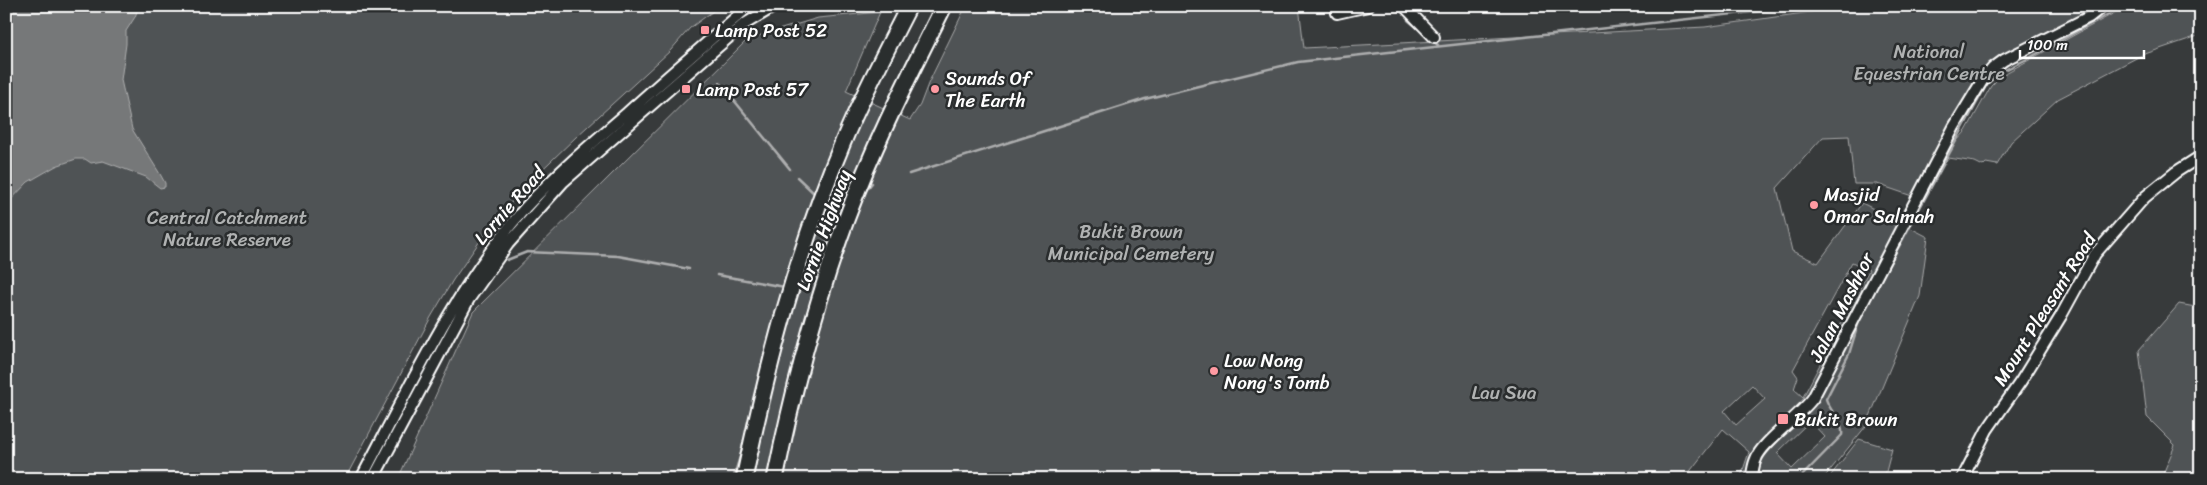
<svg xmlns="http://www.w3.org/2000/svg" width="2207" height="485" viewBox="0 0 2207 485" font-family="Sriracha,sans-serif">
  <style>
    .green { fill: #505354; stroke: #a8a9aa; fill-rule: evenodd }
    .water { fill: #767879; stroke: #adaeaf }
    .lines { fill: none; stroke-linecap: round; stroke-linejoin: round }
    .stream { stroke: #adaeaf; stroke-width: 2.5 }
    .minor-casing { stroke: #fff; stroke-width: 14 }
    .highway-casing { stroke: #fff; stroke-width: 19 }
    .minor { stroke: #2a2d2e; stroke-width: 10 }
    .highway { stroke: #2a2d2e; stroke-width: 15 }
    .poi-dot { fill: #ff9aa2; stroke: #2a2d2e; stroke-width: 2 }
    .labels { text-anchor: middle; stroke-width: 5; stroke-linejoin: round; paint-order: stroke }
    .poi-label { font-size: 19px; fill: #fff; stroke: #2a2d2e; text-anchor: start }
    .park-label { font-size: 19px; fill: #b0b2b2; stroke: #2a2d2e }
    .street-label { font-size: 19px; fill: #fff; stroke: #2a2d2e }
  </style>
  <rect width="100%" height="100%" fill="#373a3b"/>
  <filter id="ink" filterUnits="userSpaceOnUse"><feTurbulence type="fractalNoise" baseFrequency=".02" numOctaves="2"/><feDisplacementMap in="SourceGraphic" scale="10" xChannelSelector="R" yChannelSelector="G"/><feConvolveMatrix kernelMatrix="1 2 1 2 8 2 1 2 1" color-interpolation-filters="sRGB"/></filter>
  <g filter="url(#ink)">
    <path class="green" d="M6 6H720L690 28 670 51 576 137 525 186 482 238 453 280 431 317 345 479H6Z
      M966 6H1299L1304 48 1705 27 1853 6H2102L1993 70 1936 162 1912 196 1877 184H1854L1849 136 1823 137 1777 188 1792 251 1818 263 1862 203 1928 237 1920 296 1866 426 1823 479H1740L1749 452 1723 429 1684 479H398L473 312 748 39 818 18 880 12 846 91 910 120 920 105 928 84ZM1852 262 1869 270 1803 397 1794 389 1798 377 1793 370ZM1752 385 1765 399 1736 425 1724 411ZM1810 421 1825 437 1792 469 1777 453Z
      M2127 6H2201V35L2142 55 2058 99 2011 142 1997 165 1986 163 1983 166 1975 162 1942 157 1966 131 1991 86 2002 75Z
      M2179 304 2201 308V479H2161L2175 445 2147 417 2139 350Z
      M1859 439 1892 449 1884 479H1828Z"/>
    <path class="water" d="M6 6H139L135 17 126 31V44L121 80 132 129 160 174 165 183V187L160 188 146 177 103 161 91 163 85 159H76L56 166 28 182 6 205Z"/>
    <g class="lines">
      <path class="stream" d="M1408 20 1438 45
        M720 83 790 169
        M909 174 1145 99 1298 62 1806 6
        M797 177 817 196
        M863 194 872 183
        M825 203 841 219
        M507 260 527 252 618 256 689 269
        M717 275 785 287
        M802 276 835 230
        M733 479 743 447
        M1799 479 1842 435C1844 422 1830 412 1826 399L1849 354 1860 318 1987 84 2001 72 2031 57 2123 6"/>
      <g class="minor-casing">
        <path id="minor" d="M1404 6 1434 37
          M1337 13 1368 6
          M361 479C410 386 455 288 525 208 556 174 592 143 627 113 667 77 708 42 749 6
          M373 479 469 299 508 244 563 182 728 38 743 25 775 6
          M1751 479C1753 472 1753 465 1756 459 1761 443 1800 416 1813 398L1954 127 1982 81 1993 68 2004 60 2089 17 2103 6
          M1962 479 1987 430 2021 381 2061 316 2095 254 2145 197 2176 172 2201 156"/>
      </g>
      <g class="highway-casing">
        <path id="highway" d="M744 479C768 364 797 251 843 142 862 96 886 51 909 6
          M775 479C793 391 815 304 846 220 873 146 909 76 944 6"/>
      </g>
      <use href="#minor" class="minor"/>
      <use href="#highway" class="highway"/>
    </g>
  </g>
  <g class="poi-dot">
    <rect x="700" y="25" width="10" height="10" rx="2.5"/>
    <rect x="681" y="84" width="10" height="10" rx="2.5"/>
    <circle cx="935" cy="89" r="5"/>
    <circle cx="1814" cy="205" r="5"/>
    <circle cx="1214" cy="371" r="5"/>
    <rect x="1777" y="413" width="12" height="12" rx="2.5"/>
  </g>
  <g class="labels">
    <g class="poi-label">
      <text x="715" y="37">Lamp Post 52</text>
      <text x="945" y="85">Sounds Of<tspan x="945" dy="22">The Earth</tspan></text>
      <text x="696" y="96">Lamp Post 57</text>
      <text x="1824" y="201">Masjid<tspan x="1824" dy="22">Omar Salmah</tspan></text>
      <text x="1224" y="367">Low Nong<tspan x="1224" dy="22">Nong's Tomb</tspan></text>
      <text x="1794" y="426">Bukit Brown</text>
    </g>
    <g class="park-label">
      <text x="1929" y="58">National<tspan x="1929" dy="22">Equestrian Centre</tspan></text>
      <text x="227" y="224">Central Catchment<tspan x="227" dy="22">Nature Reserve</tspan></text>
      <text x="1131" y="238">Bukit Brown<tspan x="1131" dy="22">Municipal Cemetery</tspan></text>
      <text x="1504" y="399">Lau Sua</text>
    </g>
    <g class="street-label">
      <text transform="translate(509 205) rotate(-49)" y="7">Lornie Road</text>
      <text transform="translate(823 230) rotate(-70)" y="7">Lornie Highway</text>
      <text transform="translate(1841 307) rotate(-63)" y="7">Jalan Mashhor</text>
      <text transform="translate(2044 309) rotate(-58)" y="7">Mount Pleasant Road</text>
    </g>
  </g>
  <rect width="2207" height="485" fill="none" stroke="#2a2d2e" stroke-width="25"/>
  <rect x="12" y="12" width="2182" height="460" fill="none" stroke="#fff" stroke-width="2" filter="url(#ink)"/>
  <path d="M2020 50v8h124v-8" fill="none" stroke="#ffffff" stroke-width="2.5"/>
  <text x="2027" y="50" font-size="15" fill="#ffffff" stroke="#2a2d2e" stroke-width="4" paint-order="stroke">100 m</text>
</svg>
